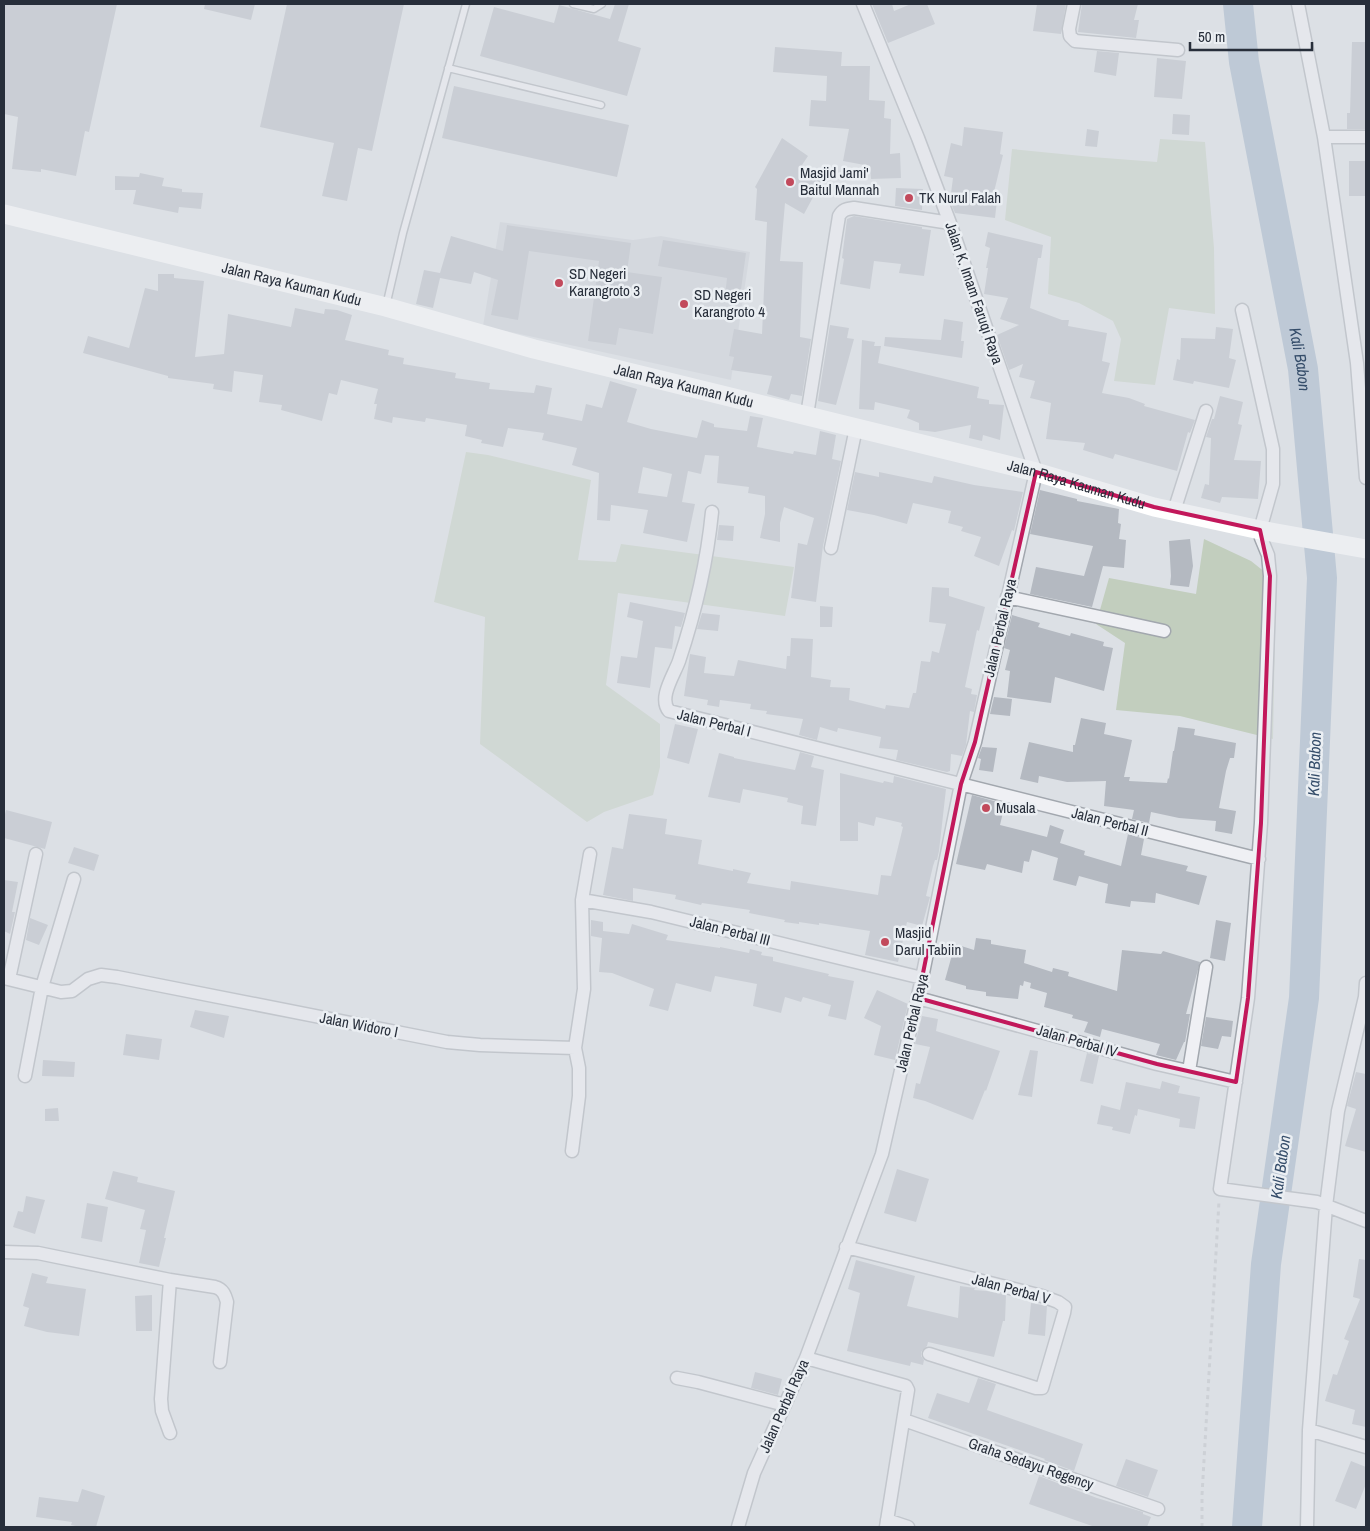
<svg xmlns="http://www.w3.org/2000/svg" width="1370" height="1531" viewBox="0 0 1370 1531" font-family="'Archivo Narrow',sans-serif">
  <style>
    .built { fill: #cbcfd6 }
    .green { fill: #c2cebe }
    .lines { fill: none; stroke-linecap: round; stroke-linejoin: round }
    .river { stroke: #9aaec3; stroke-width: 30 }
    .building { fill: #b4b9c1; fill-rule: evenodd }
    .lane-casing { stroke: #a2a7ae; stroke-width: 9 }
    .street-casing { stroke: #a2a7ae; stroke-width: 15 }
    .path { stroke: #bbbec4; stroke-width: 3; stroke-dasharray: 4 4; stroke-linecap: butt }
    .lane { stroke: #eff0f4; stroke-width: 6 }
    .street { stroke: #eff0f4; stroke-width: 12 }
    .secondary { stroke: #fff; stroke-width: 19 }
    .marked { fill: none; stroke: #c2185b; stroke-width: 4; stroke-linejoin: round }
    .poi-dot { fill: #c24a5c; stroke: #ebeff3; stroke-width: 2 }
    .labels { text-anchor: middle; stroke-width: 5; stroke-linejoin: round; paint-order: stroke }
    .poi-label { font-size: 15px; fill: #272e3a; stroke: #ebeff3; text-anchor: start }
    .street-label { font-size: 15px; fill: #272e3a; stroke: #ebeff3 }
    .water-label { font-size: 16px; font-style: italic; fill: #354d6a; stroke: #ebeff3 }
  </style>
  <rect width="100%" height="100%" fill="#dce0e5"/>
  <path class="built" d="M500 222 633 240 661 236 750 252 731 380 483 326Z"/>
  <path class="green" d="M1160 139 1205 142 1214 248 1215 314 1169 308 1155 385 1114 381 1121 339 1113 321 1079 303 1048 294 1051 237 1005 220 1012 149 1092 157 1157 162Z
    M466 452 488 455 591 480 578 560 616 562 621 544 794 567 785 616 618 593 606 685 660 724V767L653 795 604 812 587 822 480 744 485 617 434 602Z
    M1204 539 1251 561 1276 581 1273 739 1180 716 1116 710 1125 643 1096 624 1109 578 1196 594Z"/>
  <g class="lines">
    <path class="river" id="s1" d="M1238 4 1244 62 1303 369 1322 578 1304 998 1266 1264 1247 1527"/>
  </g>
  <path class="building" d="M4 4H117L89 132 85 131 76 176 41 169V172L12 169 18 117 4 114Z
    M205 4H255L251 20 204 9Z
    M287 4H404L372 151 358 148 347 201 322 196 334 143 260 127Z
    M615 4H629L618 41 641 48 627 96 480 56 494 7 554 23 559 5 610 19Z
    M872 4H892L894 11 911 4H927L935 24 888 43Z
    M1037 4H1066L1061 34 1033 31Z
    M1082 4H1138L1134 20H1139L1136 38 1078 32Z
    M1352 42H1366V129H1347V113H1350Z
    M775 47 842 52 841 66H870L869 100 885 101 884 118 891 119 890 154 900 153 901 178 871 179 870 166 843 161 849 129 809 126 811 100 826 101 827 76 773 72Z
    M1097 51 1119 53 1116 76 1094 72Z
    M1157 58 1186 61 1182 99 1154 97Z
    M454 86 629 125 617 177 442 138Z
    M1173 114 1190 115 1189 135 1172 134Z
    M964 127 1003 132 1000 154 1003 155 994 192H998L995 218 955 213 950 201 953 178 944 176 951 143 962 146Z
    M1087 129 1099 131 1097 147 1085 146Z
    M782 138 808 156 802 165 824 177 804 214 785 203 780 261 803 262 800 337 811 339 802 396 791 394 789 400 767 394 772 376 731 370 734 357 729 356 734 329 762 334 767 222 755 220 757 189 755 187Z
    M1349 161H1366V196H1349Z
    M140 173 164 178 162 186 182 189V192L203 193 201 209 179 207 178 213 133 204 136 190H115V176L139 177Z
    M896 188 923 189 922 210 895 206Z
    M854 216 922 227V229L931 230 924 276 899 273 901 264 874 261 870 289 840 284 844 259 842 258 847 219Z
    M507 225 631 243 627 272 662 277 653 334 619 328 616 345 588 341 599 261 529 251 518 320 491 315 498 280 474 272 471 284 440 278 433 308 416 304 424 270 440 273 451 236 503 251Z
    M988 232 1043 245 1041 258H1038L1030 308 1062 320H1069L1068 326 1107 333 1102 361 1110 363 1102 393 1129 398 1145 404 1144 406 1195 420 1190 433 1188 432 1177 471 1115 454 1113 459 1083 450 1085 443 1046 439 1051 403 1030 398 1035 381 1019 377 1023 364 1009 370 997 335 1019 325 1000 319 1008 298 984 294 988 268H986L990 248 985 246Z
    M663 240 746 253 740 297 725 295 727 278 658 266Z
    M158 274H174V278L204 281 195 357 224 354 228 314 291 327 295 308 324 314 325 309 337 310 352 315 345 340 389 350 388 355 404 358 403 364 456 373 455 378 490 383 489 389 534 393 536 385 552 388 547 414 582 421 586 404 602 408 610 381 637 389 627 422 651 429 697 438 702 420 714 424V427L747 431 750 416 763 418 757 447 793 454 794 451 816 455 820 431 836 435 832 459 841 461 823 546 816 602 791 598 798 543 807 545 814 518 784 507 780 523V542L760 538 765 514V496L748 493 749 487 717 483 719 456 705 455 701 474 688 471 682 502 695 504 687 542 643 533 648 510 611 505 610 521 597 520 599 473 572 465 577 448 542 440 544 433 508 428 503 447 481 443 482 440 465 436 467 425 426 418 425 422 393 417 392 423 374 419 377 404H374L378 389 341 380 337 395 329 393 322 421 281 410 282 405 259 402 263 375 234 371 232 392 213 389 214 384 168 378V376L83 353 88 336 129 348 145 288 158 291ZM643 467 672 474 667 497 638 493Z
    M944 319 963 322 961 341H964L962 358 884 346 885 337 941 340Z
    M830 325 849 328 847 338 854 339 836 405 818 401Z
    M1216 327 1233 329 1229 358 1236 360 1229 388 1194 381 1193 384 1173 380 1177 359 1180 360 1181 338 1215 339Z
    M862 340 875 342 874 346H881L878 363 979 387 977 398 989 400V404L1004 405 1000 440 983 435 982 441 969 438 971 425 935 432 919 430V423L907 418 910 410 875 402 874 410 859 409Z
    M1220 396 1243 402 1238 424 1242 425 1234 460 1261 461 1258 499 1222 497 1220 503 1201 498 1205 484 1209 485 1211 438 1206 437 1212 419H1214Z
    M855 472 879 477V472L932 483 934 476 974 485 1023 492 1014 531 1012 530 999 566 974 556 981 537 961 531 963 527 948 523 951 511 913 503 907 524 874 515 847 510Z
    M1040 490 1077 499V501L1119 509 1118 523 1121 524 1119 539 1126 540 1124 568 1103 566 1092 607 1030 594 1036 567 1084 576 1093 546 1030 534Z
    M719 525 734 526 733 541 717 540Z
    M1190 539 1193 566 1189 587 1170 585 1171 576 1169 541Z
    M932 587 949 588V596L985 607 979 631 977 630 965 687 972 689 971 694 977 695 974 712 970 711 966 745 962 756 951 754 950 771 947 772 896 760 898 750 879 748 881 737 838 728 837 732 820 727 817 740 799 735 803 719 766 714 767 711 750 709 751 704 720 700 719 707 707 705 708 700 684 696 690 654 706 657 704 673 734 676 738 660 786 669 787 656H790L791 638 813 639 811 677 831 680 830 687 850 688 849 700 885 709 886 705 909 708 913 693H916L921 661 930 662 932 651 939 653 946 624 929 622Z
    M630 602 685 613 681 627 675 626 672 649 655 647 650 688 617 683 621 656 637 658 643 621 627 617Z
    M820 606 833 607 832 627H820Z
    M702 613 720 615 718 631 697 629Z
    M1012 615 1040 623 1038 627 1070 636 1071 633 1104 642 1103 646 1113 648 1104 691 1055 677 1051 703 1007 697 1010 671 1005 670 1010 650 1004 648Z
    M994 697 1012 699 1010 716 990 714Z
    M1081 718 1106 723 1104 734 1132 740 1124 777H1130L1129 781 1167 783 1168 778 1169 779 1173 751H1174L1178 727 1195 729 1194 735 1236 743 1234 758H1230L1226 771 1219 808 1236 811 1232 834 1215 831 1216 821 1179 818 1151 812 1149 823 1132 819 1134 810 1104 806 1106 781 1067 782 1039 776 1038 783 1020 779 1029 742 1073 752V745H1075Z
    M675 724 698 729 689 764 667 758Z
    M982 747 997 748 993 772 979 770 981 759 978 758Z
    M800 752 814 756 811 767 824 770 816 826 801 824 803 806 787 802 788 798 743 789 740 803 708 797 719 753 734 757V758L795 770Z
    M840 773 883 783 884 781 893 783 894 776 946 789 939 851 937 860H935L933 866 926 896 930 897 922 926 907 922 898 962 865 955 870 931 819 923V925L799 922V924L784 922 785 920 749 913 750 910 702 903 701 905 675 899 676 895 633 888V901L603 895 612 847 623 849 629 814 667 819 665 834 702 840 698 864 733 871V869L751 873 747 883 790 890 791 881 878 895 881 875 891 876 903 827 901 826 902 823 876 817 874 826 858 822V841H840Z
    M972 795 1005 804 1000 825 1047 837 1050 825 1064 830 1060 843 1085 851 1084 855 1121 866 1128 834 1144 839 1141 855 1188 866 1186 871 1207 876 1199 905 1156 893 1155 903 1131 901 1130 907 1105 903 1108 884 1079 876 1076 886 1053 880 1058 858 1032 850 1029 862 1024 861 1022 873 987 864 985 870 956 864Z
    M6 810 52 822 45 849 4 838V818Z
    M74 847 99 855 94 871 68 863Z
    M4 880 18 882 12 912H15L10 934 4 931Z
    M30 918 48 925 39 945 26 940Z
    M591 920 603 922V931L629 934 632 924 668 935 666 940 720 948V947L749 953 750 949 762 952 761 955 773 957V961L829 974 828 976 854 981 846 1020 828 1016 831 1005 803 997 801 1002 785 997 781 1013 753 1006 757 984 715 976 711 992 676 983 668 1011 649 1006 654 989 612 973 599 972 602 938 591 936Z
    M1216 920 1231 923 1225 961 1210 958Z
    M976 938 991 940V944L1026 950 1024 963 1052 972 1053 968 1069 972 1068 976 1117 991 1122 950 1161 954 1163 951 1200 962 1186 1014H1190L1185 1042H1184L1176 1060 1156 1055 1160 1044 1102 1029 1100 1037 1084 1032 1088 1022 1072 1018 1073 1015 1044 1007 1047 993 1030 988 1031 983 1024 981 1023 986 1020 985 1018 999 986 996V992L966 989V986L945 980 955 944 974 950Z
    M877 990 908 1004 895 1060 874 1055 881 1026 864 1018Z
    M195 1010 229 1016 224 1038 190 1027Z
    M922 1016 938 1019 936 1031 1000 1051 986 1091 985 1090 973 1120 925 1101 913 1098 916 1083 920 1084 930 1047 915 1044Z
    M1206 1017 1233 1021 1231 1037 1222 1036 1218 1049 1201 1046Z
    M126 1034 162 1039 159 1060 123 1055Z
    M1030 1050 1038 1051 1032 1097 1018 1095Z
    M1087 1053 1099 1056 1093 1084 1080 1081Z
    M43 1060 75 1062 74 1077 42 1076Z
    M1356 1072 1366 1074V1152L1345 1146 1356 1109 1347 1106Z
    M1162 1081 1180 1086 1178 1093 1200 1097 1195 1129 1179 1127 1180 1119 1138 1109 1137 1116 1135 1115 1130 1134 1112 1130 1113 1127 1097 1124 1101 1105 1120 1110 1126 1082 1160 1089Z
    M58 1108 59 1121H45V1109Z
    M897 1169 929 1179 916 1222 884 1213Z
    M113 1171 138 1177 137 1182 175 1191 164 1238H166L159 1267 139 1263 146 1230 140 1229 145 1210 105 1199Z
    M26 1196 45 1200 35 1234 13 1227 18 1211 23 1212Z
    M87 1203 108 1207 102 1242 81 1238Z
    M1359 1259 1366 1260V1427L1352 1424 1355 1410 1325 1401 1333 1374 1337 1375 1349 1341 1344 1339 1360 1299 1353 1297Z
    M856 1260 915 1276 907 1306 958 1318 960 1286 975 1288 974 1290 987 1291 1006 1295 1005 1321H1003L994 1357 928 1342 927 1346 921 1352V1356L924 1360 923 1365 911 1362 910 1366 847 1351 860 1293 848 1289Z
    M32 1273 48 1277 46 1283 86 1289 79 1336 47 1332 24 1326 29 1308 23 1306Z
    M152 1295V1331H136L135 1296Z
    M1031 1303 1047 1306 1045 1336 1028 1334Z
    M755 1372 782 1379 778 1395 751 1388Z
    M978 1378 996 1384 987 1410 1083 1444 1074 1471 1044 1460 1045 1459 928 1418 937 1393 969 1403Z
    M1126 1459 1158 1470 1148 1497 1116 1486Z
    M1351 1461 1366 1467V1484L1356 1509 1335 1501Z
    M1039 1476 1097 1498 1143 1512V1514L1151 1517 1147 1527H1095L1029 1504Z
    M82 1489 105 1496 96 1527H80L71 1525 72 1522 36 1517 39 1497 78 1502Z"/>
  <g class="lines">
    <g class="lane-casing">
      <path id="lane" d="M573 4 594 9 602 4
        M448 68 601 105
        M386 306 403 233 466 4"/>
    </g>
    <g class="street-casing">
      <path id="street" d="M1074 4 1069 29 1070 36 1075 41 1178 50
        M1298 4 1324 137 1357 363 1366 478
        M1324 137H1366
        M1242 310 1273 449V484L1260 530 1261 538 1268 555 1270 576 1261 823 1248 998 1220 1189 1317 1202 1366 1221
        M807 415 839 216C843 209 847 209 854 208L950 223
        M1174 511 1206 411
        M712 512C707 563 695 613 679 661 674 675 658 698 669 711L1259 859
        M831 548 856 428
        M1007 597 1164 631
        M590 854 582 900 651 912 922 978
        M4 978 61 992 72 991 88 979 101 975 117 977 447 1042 480 1045 575 1048 584 989 582 900
        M9 979 36 854
        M918 998 1157 1064 1236 1082
        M1189 1071 1206 967
        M25 1076 42 987 74 879
        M572 1151 579 1096V1068L575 1048
        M846 1247 1042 1296 1058 1302 1065 1307 1064 1313 1042 1388H1036L929 1354
        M4 1252 38 1253 170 1280 161 1399 162 1411 170 1433
        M170 1280 215 1287C223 1289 225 1295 227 1302L220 1362
        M806 1358 906 1386 908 1390 886 1527
        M677 1378 698 1382 785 1405
        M904 1420 1158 1509
        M1309 1430 1366 1447
        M887 1520 908 1527
        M738 1527 754 1473 806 1358 882 1154 922 978 961 784 975 742 1036 472 950 223 918 138 863 4
        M1307 1527 1309 1430 1326 1206 1338 1111 1365 997 1366 983"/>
    </g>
    <path class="path" d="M1202 1527V1495L1219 1201"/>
    <use href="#lane" class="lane"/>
    <use href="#street" class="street"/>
    <path class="secondary" id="s2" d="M4 214 386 307 534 349 1036 472 1154 507 1260 530 1366 549"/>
  </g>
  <path d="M0 0H1370V1531H0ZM1036 472 1154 507 1260 530 1270 576 1261 823 1248 998 1236 1082 1157 1064 918 998 961 784 975 742Z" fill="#dce0e5" fill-opacity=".55" fill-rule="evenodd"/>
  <path class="marked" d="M1036 472 1154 507 1260 530 1270 576 1261 823 1248 998 1236 1082 1157 1064 918 998 961 784 975 742Z"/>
  <g class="poi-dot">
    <circle cx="790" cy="182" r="5"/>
    <circle cx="909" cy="198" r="5"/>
    <circle cx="559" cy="283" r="5"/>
    <circle cx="684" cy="304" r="5"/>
    <circle cx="986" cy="808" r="5"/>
    <circle cx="885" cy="942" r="5"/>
  </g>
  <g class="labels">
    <g class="poi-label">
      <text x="800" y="178">Masjid Jami'<tspan x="800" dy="17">Baitul Mannah</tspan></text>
      <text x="919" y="203">TK Nurul Falah</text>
      <text x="569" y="279">SD Negeri<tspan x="569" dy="17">Karangroto 3</tspan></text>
      <text x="694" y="300">SD Negeri<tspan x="694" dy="17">Karangroto 4</tspan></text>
      <text x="996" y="813">Musala</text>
      <text x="895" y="938">Masjid<tspan x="895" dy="17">Darul Tabiin</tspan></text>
    </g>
    <g class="street-label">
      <text dy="5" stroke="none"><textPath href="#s2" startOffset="296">Jalan Raya Kauman Kudu</textPath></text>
      <text transform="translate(974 293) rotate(71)" y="5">Jalan K. Imam Faruqi Raya</text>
      <text dy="5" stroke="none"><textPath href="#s2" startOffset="701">Jalan Raya Kauman Kudu</textPath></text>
      <text dy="5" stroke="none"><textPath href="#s2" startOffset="1106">Jalan Raya Kauman Kudu</textPath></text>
      <text transform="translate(1000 628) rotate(-77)" y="5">Jalan Perbal Raya</text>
      <text transform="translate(714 723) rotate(14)" y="5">Jalan Perbal I</text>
      <text transform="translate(1110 822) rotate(14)" y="5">Jalan Perbal II</text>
      <text transform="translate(730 931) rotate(14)" y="5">Jalan Perbal III</text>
      <text transform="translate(912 1023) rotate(-77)" y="5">Jalan Perbal Raya</text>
      <text transform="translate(359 1025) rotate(11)" y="5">Jalan Widoro I</text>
      <text transform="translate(1077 1041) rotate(16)" y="5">Jalan Perbal IV</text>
      <text transform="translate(1011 1289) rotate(15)" y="5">Jalan Perbal V</text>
      <text transform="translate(784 1406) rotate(-66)" y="5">Jalan Perbal Raya</text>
      <text transform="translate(1031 1464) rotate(19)" y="5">Graha Sedayu Regency</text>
    </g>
    <g class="water-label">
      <text dy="6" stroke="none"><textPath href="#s1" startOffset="361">Kali Babon</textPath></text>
      <text transform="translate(1314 764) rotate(-88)" y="6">Kali Babon</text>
      <text transform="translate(1280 1167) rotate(-82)" y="6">Kali Babon</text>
    </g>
  </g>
  <rect width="1370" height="1531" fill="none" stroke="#272e3a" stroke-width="10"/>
  <path d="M1190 42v8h122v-8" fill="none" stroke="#272e3a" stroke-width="2.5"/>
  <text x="1198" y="42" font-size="15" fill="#272e3a" stroke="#ebeff3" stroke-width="4" paint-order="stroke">50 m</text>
</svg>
